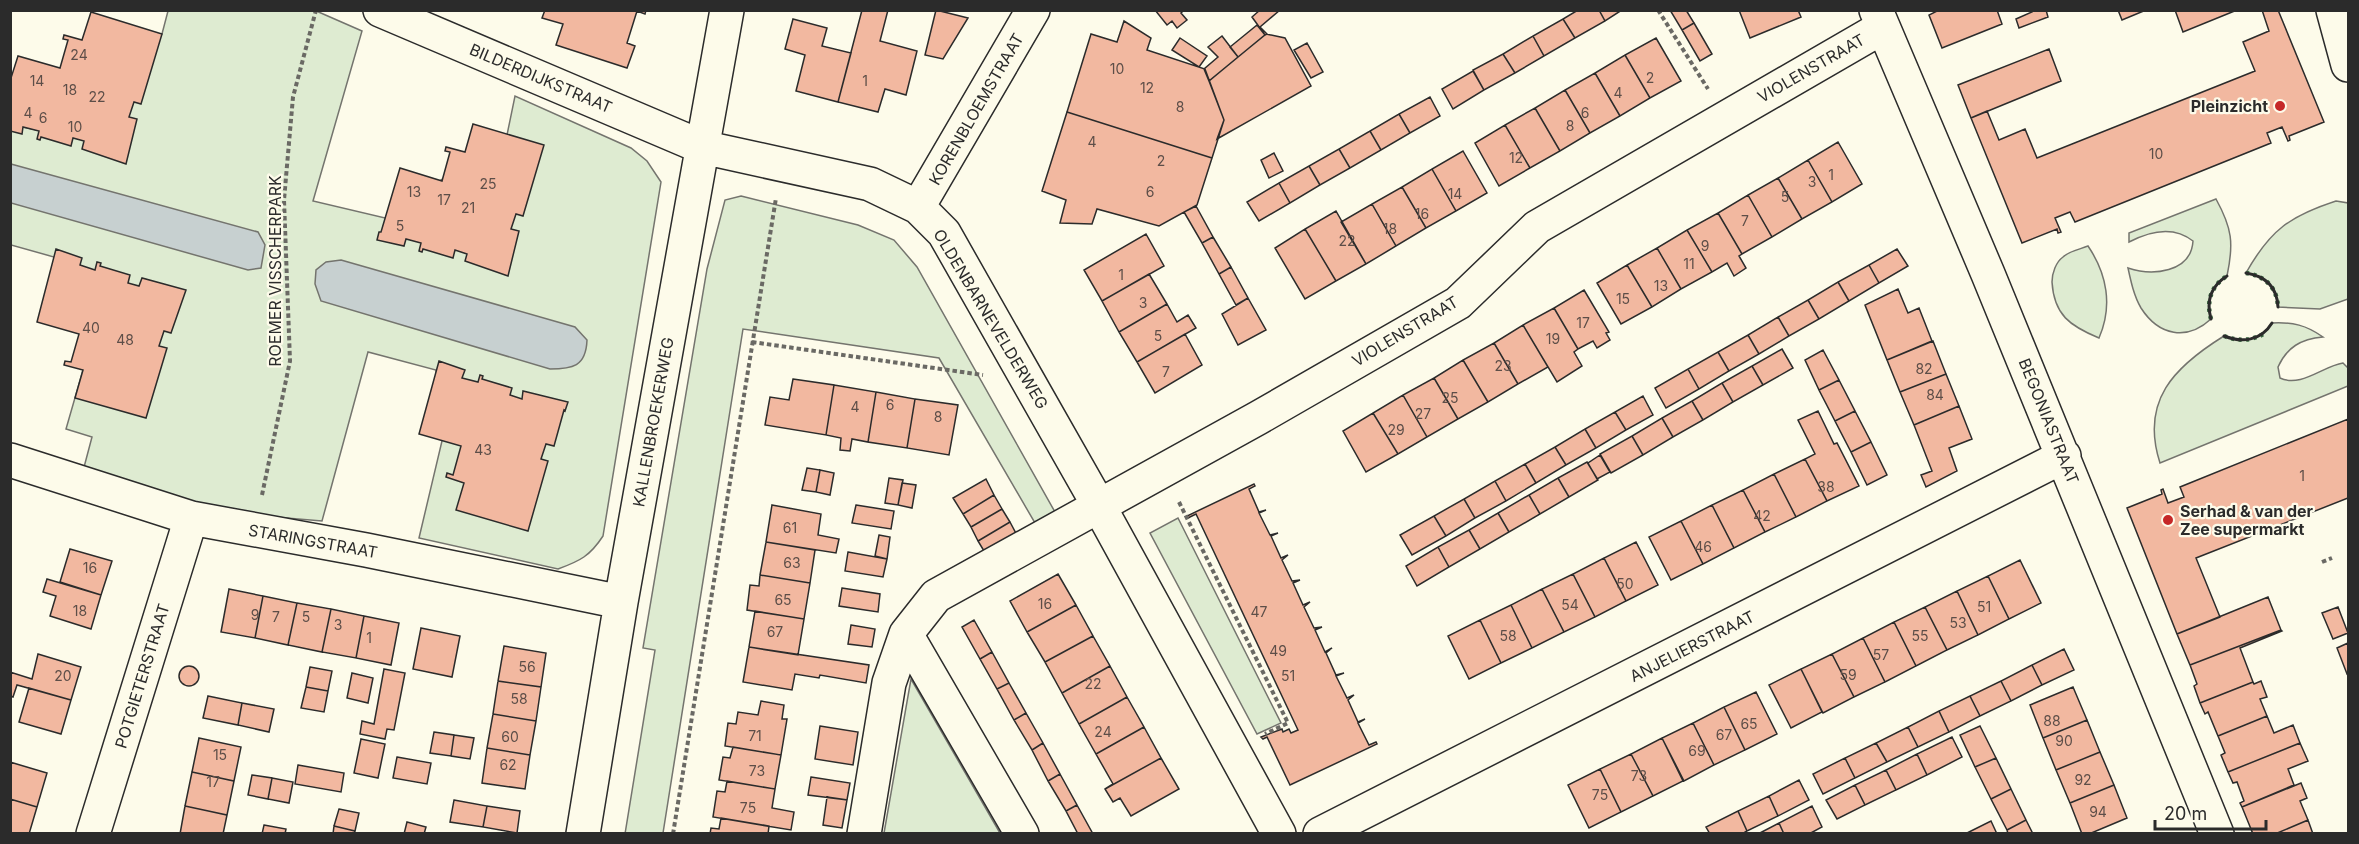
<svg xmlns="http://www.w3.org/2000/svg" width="2359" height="844" viewBox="0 0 2359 844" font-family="Inter,sans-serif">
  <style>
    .green { fill: #deebd1; stroke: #74746e; stroke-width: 1.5 }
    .water { fill: #c7d0d0; stroke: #74746e; stroke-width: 1.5 }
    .building { fill: #f2b8a0; stroke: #2b2b2b; stroke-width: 1.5 }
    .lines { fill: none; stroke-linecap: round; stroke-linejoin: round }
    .minor-casing { stroke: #2b2b2b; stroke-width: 36 }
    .path { stroke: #6a6964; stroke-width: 4; stroke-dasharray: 4.5 3; stroke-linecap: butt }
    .minor { stroke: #fdfbea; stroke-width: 33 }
    .hedge { stroke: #34623c; stroke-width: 4.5; stroke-dasharray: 3 4.5; stroke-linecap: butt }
    .wall { stroke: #2b2b2b; stroke-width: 3 }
    .poi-dot { fill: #c62828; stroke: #fdfbea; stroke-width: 2 }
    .labels { text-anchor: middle; stroke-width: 4.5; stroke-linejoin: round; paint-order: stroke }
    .number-label { font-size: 14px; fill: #5d4e48 }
    .street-label { font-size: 16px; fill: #2b2b2b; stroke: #fdfbea }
    .poi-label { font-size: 16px; font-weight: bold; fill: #2b2b2b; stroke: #fdfbea; text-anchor: end }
  </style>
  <rect width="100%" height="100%" fill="#fdfbea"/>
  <path class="green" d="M314 10 362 31 313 201 385 218 507 135 515 96 631 148 647 161 661 182 603 536C590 556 580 561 558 569L419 538 442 441 436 370 368 352 322 521 239 514 185 502 83 471 92 437 66 429 83 370 79 334 54 257 11 245 10 127H23L73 138 162 34 168 11Z
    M741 196 858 225 894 240 917 267 1055 512 1035 523 939 358 743 329 663 833 625 834 655 650 643 648 707 269 725 200Z
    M2216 199C2232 228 2234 243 2227 276 2211 286 2206 301 2211 319 2187 341 2159 336 2141 308 2134 296 2131 282 2128 268 2152 276 2191 273 2193 241 2173 225 2150 231 2129 242V233Z
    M2336 201 2348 203V299L2320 309 2278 307C2277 287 2265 276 2246 273 2270 230 2290 216 2336 201Z
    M2088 246C2107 274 2113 306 2099 338 2070 326 2054 315 2052 282 2052 273 2056 262 2063 257 2069 251 2081 249 2088 246Z
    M2272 323C2293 322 2306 325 2323 337 2301 339 2287 347 2278 367L2280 378C2301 388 2323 366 2343 363L2348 368V386L2160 463C2140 401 2174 367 2224 336 2242 343 2261 341 2272 323Z
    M1178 518 1281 723 1257 734 1150 533Z
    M911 679 1000 833H884Z"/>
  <path class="water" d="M11 164 258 232 265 245 261 268 248 270 11 203Z
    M341 260 575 327 587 340C586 367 572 369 550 369L321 301 315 284 316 270 326 262Z"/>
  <path class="building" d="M545 10H646L645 14 637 11 627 43 635 46 627 68 556 45 563 24 542 18Z
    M862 10H888L880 41 917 51 906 95 885 89 878 112 838 102Z
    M936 10 968 18 943 59 925 55Z
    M1155 10H1184L1181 13 1187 20 1177 28 1172 21 1167 25Z
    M1260 10H1280L1260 27 1267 34 1265 35 1252 17Z
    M1578 10H1599L1605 21 1575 38 1563 19Z
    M1599 10H1622L1605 21Z
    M1686 10 1694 23 1682 30 1670 10Z
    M1739 10H1798L1801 17 1750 38Z
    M1939 10H1997L2002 24 1942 48 1929 15Z
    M2031 10H2046L2048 17 2019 28 2016 19 2032 12Z
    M2118 10H2146L2122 20Z
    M2175 10H2237L2183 32Z
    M2262 10H2278L2324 122 2289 136 2290 140 2288 141 2282 127 2267 133 2271 143 2075 222 2070 212 2055 218 2061 232 2058 233 2057 229 2022 243 1971 118 1987 111 1999 140 2025 129 2037 158 2255 71 2243 42 2269 31Z
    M91 12 162 34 141 104 134 102 129 117 137 119 126 164 82 149 84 141 73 138 71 146 41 137 40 140 37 139 39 131 23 127 22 134 10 131V81L18 56 60 68 68 40 63 39 64 35 82 40Z
    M793 19 827 28 822 46 851 53 838 102 796 91 805 55 785 49Z
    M1563 19 1575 38 1544 56 1533 36Z
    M1124 21 1151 38 1147 50 1205 69 1224 120 1212 158 1067 112 1091 34 1117 42Z
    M1694 23 1712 54 1700 61 1682 30Z
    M1257 25 1265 35 1238 57 1230 47Z
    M1266 34 1285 38 1311 86 1217 139 1224 120 1209 81Z
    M1222 36 1238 57 1209 81 1204 69 1218 57 1208 47Z
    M1533 36 1544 56 1515 73 1503 54Z
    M1180 38 1207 56 1199 67 1172 50Z
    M1656 38 1681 81 1650 98 1625 55Z
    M1307 43 1323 72 1311 78 1294 50Z
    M2049 49 2061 81 1971 118 1958 85Z
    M1503 54 1515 73 1484 90 1473 70Z
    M1625 55 1650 98 1620 116 1595 73Z
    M1473 71 1484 90 1453 109 1442 89Z
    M1595 73 1620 116 1590 133 1565 90Z
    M1565 90 1590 133 1560 151 1535 108Z
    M1430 97 1440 116 1410 133 1399 114Z
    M1535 108 1560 151 1530 168 1505 125Z
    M1067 112 1212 158 1197 205 1159 226 1097 209 1092 224 1060 223 1066 200 1042 191Z
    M1399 114 1410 133 1381 150 1370 131Z
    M473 124 544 145 523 216 516 214 511 229 519 231 508 276 465 261 467 254 455 250 453 258 423 249 422 252 419 251 421 243 406 239 404 246 377 240 379 232H381L400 168 442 181 450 152 445 151 446 147 465 152Z
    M1505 125 1530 168 1499 186 1475 143Z
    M1370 131 1381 150 1350 168 1339 149Z
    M1838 142 1862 184 1832 202 1808 160Z
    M1339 149 1350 168 1320 185 1309 166Z
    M1463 151 1487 193 1456 211 1432 169Z
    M1274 153 1283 171 1269 178 1261 160Z
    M1808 160 1832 202 1802 219 1778 178Z
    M1309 166 1320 185 1290 203 1279 183Z
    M1432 169 1456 211 1426 228 1402 187Z
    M1778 178 1802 219 1772 237 1748 195Z
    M1279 183 1290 203 1259 221 1247 202Z
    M1402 187 1426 228 1396 246 1372 204Z
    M1748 195 1772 237 1742 254 1718 213Z
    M1372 204 1396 246 1366 264 1341 222Z
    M1196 206 1213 237 1202 243 1184 212Z
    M1336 211 1366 264 1336 281 1305 229Z
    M1718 213 1742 254 1739 256 1746 268 1734 276 1727 263 1712 272 1687 230Z
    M1305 229 1336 281 1305 299 1275 248Z
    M1687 230 1712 272 1681 289 1657 248Z
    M1146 234 1164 266 1102 301 1084 270Z
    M1213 237 1231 267 1219 274 1202 243Z
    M1657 248 1681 289 1652 307 1627 265Z
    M56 249 82 258 80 265 95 270 97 262 101 263 100 266 130 275 128 283 139 286 142 278 186 290 171 333 164 331 159 346 167 348 146 418 75 398 83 370 64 365 65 361 71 362 79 334 37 322Z
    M1897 249 1908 266 1879 283 1869 265Z
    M1627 265 1652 307 1621 324 1597 283Z
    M1869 265 1879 283 1849 301 1838 282Z
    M1231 267 1248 298 1236 305 1219 274Z
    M1149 274 1167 304 1119 332 1102 301Z
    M1838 282 1849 301 1819 319 1808 300Z
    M1898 289 1908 313 1919 308 1932 341 1887 360 1865 305Z
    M1584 290 1609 332 1606 333 1610 340 1597 348 1593 341 1578 349 1554 308Z
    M1248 298 1266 330 1238 345 1222 314Z
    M1808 300 1819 319 1789 336 1778 317Z
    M1167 304 1177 322 1188 315 1196 328 1137 362 1119 332Z
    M1554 308 1578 349 1574 352 1582 366 1557 382 1523 325Z
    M1778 317 1789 336 1759 354 1748 335Z
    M1523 325 1548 367 1518 384 1494 343Z
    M1185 334 1202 365 1155 393 1137 362Z
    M1748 335 1759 354 1729 371 1718 352Z
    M1933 341 1946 374 1900 392 1887 360Z
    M1494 343 1518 384 1488 402 1463 360Z
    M1782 349 1793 368 1763 385 1752 366Z
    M1823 350 1839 380 1819 390 1805 360Z
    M1718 352 1729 371 1699 389 1688 369Z
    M1463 360 1488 402 1458 419 1434 378Z
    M439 361 465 370 462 378 478 382 480 375 483 376 482 379 512 388 510 395 522 399 523 391 568 402 565 411 564 410 554 446 546 444 541 459 548 461 528 531 456 510 464 483 446 477 447 473 453 475 461 446 419 434Z
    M1752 366 1763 385 1733 402 1722 383Z
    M1688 369 1699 389 1666 408 1655 388Z
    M1946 374 1959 406 1914 425 1900 392Z
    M1434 378 1458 419 1427 437 1403 395Z
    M793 379 834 385 826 435 765 425 770 397 789 400Z
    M1839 380 1855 411 1835 421 1819 390Z
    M1722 383 1733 402 1703 420 1692 401Z
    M834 385 876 392 868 442 852 439 850 451 840 450 841 438 826 435Z
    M876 392 915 399 907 448 868 442Z
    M1403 395 1427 437 1398 454 1373 413Z
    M1643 396 1653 415 1626 430 1615 412Z
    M915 399 958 405 949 455 907 448Z
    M1692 401 1703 420 1673 437 1662 418Z
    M1959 406 1972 439 1949 448 1957 471 1926 487 1921 475 1932 471 1914 425Z
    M1818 411 1834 444 1837 443 1859 486 1827 501 1805 459 1815 454 1798 420Z
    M1855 411 1871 442 1851 452 1835 421Z
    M1615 412 1626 430 1596 448 1585 429Z
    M1373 413 1398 454 1366 472 1343 431Z
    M1662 418 1673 437 1643 455 1632 436Z
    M2348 419V498L2196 558 2220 617 2177 634 2127 508 2162 494 2161 490 2163 489 2168 503 2184 497 2180 487Z
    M1585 429 1596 448 1566 465 1555 447Z
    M1632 436 1643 455 1611 473 1600 454Z
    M1871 442 1887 475 1867 485 1851 452Z
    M1555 447 1566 465 1536 483 1525 464Z
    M1600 455 1610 472 1597 479 1588 463Z
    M1805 459 1827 501 1796 517 1774 474Z
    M1587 462 1598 480 1569 497 1558 478Z
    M1525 464 1536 483 1506 501 1495 481Z
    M807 468 820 470 816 492 802 490Z
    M820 470 834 473 830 495 816 492Z
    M1774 474 1796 517 1765 532 1743 490Z
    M889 478 903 480 898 505 885 503Z
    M1558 478 1569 497 1540 514 1529 495Z
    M986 479 994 495 963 514 953 498Z
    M1495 481 1506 501 1475 518 1464 499Z
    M902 483 916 485 912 508 898 505Z
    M1254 484 1255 486 1249 489 1259 512 1266 510 1259 513 1270 535 1278 533 1271 536 1281 558 1288 555 1282 560 1292 581 1300 580 1293 583 1303 605 1310 602 1304 607 1314 628 1322 627 1315 630 1325 652 1332 648 1326 653 1336 675 1344 673 1336 676 1347 698 1354 695 1348 700 1358 722 1365 719 1358 723 1369 745 1376 742 1377 744 1290 785 1267 737 1263 739 1261 737 1282 729 1283 732 1289 729 1291 733 1298 730 1196 514 1188 518 1187 516Z
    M1743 490 1765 532 1734 548 1712 505Z
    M994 495 1002 509 971 527 963 514Z
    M1529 495 1540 514 1509 532 1498 513Z
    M1464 499 1475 518 1446 536 1434 516Z
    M772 505 821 514 818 535 839 539 836 553 766 542Z
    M856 505 894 511 891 529 852 523Z
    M1712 505 1734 548 1703 564 1681 521Z
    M1002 509 1010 522 978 541 971 527Z
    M1498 513 1509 532 1480 549 1469 530Z
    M1434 516 1446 536 1412 555 1400 535Z
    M1681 521 1703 564 1671 580 1649 537Z
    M1010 522 1019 539 987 556 978 541Z
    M1469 530 1480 549 1449 567 1438 547Z
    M879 535 890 537 887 559 875 556Z
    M766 542 815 550 810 583 760 575Z
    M1636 542 1658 585 1626 601 1604 558Z
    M1438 547 1449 567 1417 586 1406 566Z
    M70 549 112 561 101 595 60 582Z
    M848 552 887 559 883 577 845 571Z
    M1604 558 1626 601 1595 617 1573 574Z
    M2020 560 2041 603 2009 619 1988 576Z
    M1058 574 1076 605 1027 632 1010 601Z
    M1573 574 1595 617 1564 632 1542 589Z
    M760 575 810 583 804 619 747 610 750 585 759 586Z
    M1988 576 2009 619 1978 635 1957 591Z
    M47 579 101 595 91 629 50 616 56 596 43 592Z
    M842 588 880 594 878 612 839 606Z
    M229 589 263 596 255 638 221 632Z
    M1542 589 1564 632 1532 648 1511 605Z
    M1957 591 1978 635 1947 650 1925 607Z
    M263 596 297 603 288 645 255 638Z
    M2268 597 2281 630 2190 665 2177 634Z
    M297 603 331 609 322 652 288 645Z
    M1076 605 1093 636 1045 662 1027 632Z
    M1511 605 1532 648 1501 663 1480 620Z
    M1925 607 1947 650 1916 666 1894 622Z
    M2338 607 2348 633 2333 639 2322 613Z
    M331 609 364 616 356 658 322 652Z
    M755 611 804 619 798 655 749 647Z
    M364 616 399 623 391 665 356 658Z
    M974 620 992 652 980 659 962 627Z
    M1480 620 1501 663 1469 679 1448 636Z
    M1894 622 1916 666 1885 682 1863 638Z
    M851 625 875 629 872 647 848 644Z
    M421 628 460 636 452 677 413 669Z
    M2281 630 2282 631 2240 648 2253 682 2200 703 2194 686 2197 684 2190 665Z
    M1093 636 1110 666 1062 693 1045 662Z
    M1863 638 1885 682 1854 697 1832 654Z
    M2348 643V673L2347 674 2337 648Z
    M504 646 546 653 541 687 498 681Z
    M749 647 869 665 866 683 820 675 819 678 795 674 792 690 743 682Z
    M2064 649 2074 670 2042 685 2032 665Z
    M992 652 1009 683 997 689 980 659Z
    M38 654 81 667 71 700 17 685 13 697 10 696V672L32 679Z
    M1832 654 1854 697 1823 713 1801 669Z
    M2032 665 2042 685 2011 701 2001 681Z
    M179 676a10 10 0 1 1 20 0a10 10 0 1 1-20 0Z
    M1110 666 1127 697 1079 724 1062 693Z
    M310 667 332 671 328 691 306 687Z
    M384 669 405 673 394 730 387 729 385 739 360 734 362 721 374 724Z
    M1801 669 1822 712 1791 728 1769 685Z
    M352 673 373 678 368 703 347 698Z
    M498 681 541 687 536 721 493 714Z
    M2001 681 2011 701 1980 716 1970 696Z
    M2261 681 2267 697 2260 699 2267 716 2218 736 2208 712 2205 714 2200 703 2253 682 2254 684Z
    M1009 683 1026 713 1014 720 997 689Z
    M306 687 328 691 324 712 301 708Z
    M2073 687 2087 720 2043 738 2030 705Z
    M29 688 71 700 61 734 19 722Z
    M1756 692 1777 734 1745 750 1724 707Z
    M208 696 242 703 238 725 203 718Z
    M1970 696 1980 716 1949 732 1939 711Z
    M1127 697 1144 727 1096 754 1079 724Z
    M761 701 784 705 782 719H787L781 755 725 746 728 723 736 724 738 712 758 715Z
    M242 703 274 709 269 732 238 725Z
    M1724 707 1745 750 1714 765 1693 723Z
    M1939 711 1949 732 1918 747 1908 727Z
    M1026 713 1043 743 1032 750 1014 720Z
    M493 714 536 721 530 755 487 748Z
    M2267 716 2274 733 2293 725 2300 743 2228 772 2221 755 2225 753 2218 736Z
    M2087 720 2100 752 2056 770 2043 738Z
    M1693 723 1714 765 1684 781 1662 738Z
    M820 726 858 732 853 765 815 759Z
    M1980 726 1996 758 1975 767 1960 735Z
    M1144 727 1161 758 1105 789 1113 784 1096 754Z
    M1908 727 1918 747 1887 762 1876 743Z
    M434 732 454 735 451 756 430 753Z
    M454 735 474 738 470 759 451 756Z
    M1952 737 1962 757 1927 775 1917 754Z
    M199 738 241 747 234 781 192 772Z
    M1662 738 1683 781 1653 796 1631 754Z
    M361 739 385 744 378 778 354 773Z
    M1043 743 1060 774 1048 781 1032 750Z
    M1876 743 1887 762 1855 778 1845 758Z
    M2300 743 2308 761 2288 769 2294 785 2242 807 2240 803 2244 801 2237 782 2233 783 2228 772Z
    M733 747 781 755 775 789 719 780 723 757 730 758Z
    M487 748 530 755 525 789 482 783Z
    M2100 752 2114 785 2070 803 2056 770Z
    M1631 754 1653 796 1621 812 1600 769Z
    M1917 754 1927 775 1896 790 1886 770Z
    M397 757 431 763 427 784 393 778Z
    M1161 758 1179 789 1131 816 1120 798 1113 802 1105 789Z
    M1845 758 1855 778 1823 794 1813 774Z
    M1996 758 2011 789 1991 799 1975 767Z
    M10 762 47 773 37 807 10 799Z
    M298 765 344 773 341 792 295 784Z
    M1600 769 1621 812 1589 828 1568 785Z
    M1886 770 1896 790 1865 805 1855 785Z
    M192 772 234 781 227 815 185 806Z
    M1060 774 1077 805 1066 811 1048 781Z
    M252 775 272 778 268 799 248 795Z
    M811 777 850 783 847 800 808 795Z
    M272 778 293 782 289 803 268 799Z
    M1799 780 1809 800 1778 816 1769 796Z
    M727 781 775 789 772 808 794 812 791 830 713 817 717 791 725 792Z
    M2301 783 2307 798 2300 801 2308 820 2275 834H2253L2242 807Z
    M1855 785 1865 805 1837 819 1826 800Z
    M2114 785 2127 818 2089 834H2082L2070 803Z
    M2011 789 2026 820 2007 830 1991 799Z
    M1769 796 1778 816 1747 831 1738 811Z
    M827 797 847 800 842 828 823 825Z
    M10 799 37 807 29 834H10Z
    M454 800 487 806 483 827 450 822Z
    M1077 805 1093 834H1078L1066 811Z
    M185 806 227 815 223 834H180Z
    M487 806 520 811 517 833 483 827Z
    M1812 806 1822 827 1809 834H1784L1779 823Z
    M339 809 359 813 355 831 334 826Z
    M1738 811 1747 831 1742 834H1710L1706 827Z
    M721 818 769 826 768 834H710L711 828 719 829Z
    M2026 820 2033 834H2008L2007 830Z
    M2308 820 2313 834H2275Z
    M1991 821 1997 834H1965Z
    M407 822 426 827 424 834H404Z
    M1779 823 1784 834H1758Z
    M264 825 286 829 285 834H262Z
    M334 826 355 831 354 834H333Z"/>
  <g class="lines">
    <g class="minor-casing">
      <path id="minor" d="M380 10 702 147 870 184 918 207 944 233 1099 506 1279 834
        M1876 10 1988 274 2217 834
        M2333 10 2348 65
        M918 207 1033 10
        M10 460 191 518 366 550 621 602
        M93 834 191 518
        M583 834 621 602 727 10
        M864 834 889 683 906 634
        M1022 834 906 634 936 596 1258 418 1458 303 1537 227 1883 27
        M1320 834 2064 456"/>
    </g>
    <path class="path" d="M1658 10 1708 89
      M752 342 983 375
      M262 495 290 361 284 200 293 97 316 10
      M1179 502 1288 723 1265 734
      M2322 562 2332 558
      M673 834 776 198"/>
    <use href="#minor" class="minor"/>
    <path class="hedge" d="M2246 273C2265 276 2277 287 2278 307
      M2211 319C2206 301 2211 286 2227 276
      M2224 336C2240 342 2252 341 2267 332"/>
    <path class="wall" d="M2246 273C2265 276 2277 287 2278 307
      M2211 319C2206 301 2211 286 2227 276
      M2224 336C2242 343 2261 341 2272 323"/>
  </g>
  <g class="poi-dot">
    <circle cx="2280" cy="106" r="6"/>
    <circle cx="2168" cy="520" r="6"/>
  </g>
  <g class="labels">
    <g class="number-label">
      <text x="79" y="60">24</text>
      <text x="1117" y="74">10</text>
      <text x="1650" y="83">2</text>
      <text x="37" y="86">14</text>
      <text x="865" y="86">1</text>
      <text x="1147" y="93">12</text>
      <text x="70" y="95">18</text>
      <text x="1618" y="98">4</text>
      <text x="97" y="102">22</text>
      <text x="1180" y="112">8</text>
      <text x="28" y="118">4</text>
      <text x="1585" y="118">6</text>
      <text x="43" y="123">6</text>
      <text x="1570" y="131">8</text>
      <text x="75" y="132">10</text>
      <text x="1092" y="147">4</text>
      <text x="2156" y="159">10</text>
      <text x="1516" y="163">12</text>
      <text x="1161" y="166">2</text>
      <text x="1831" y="180">1</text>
      <text x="1812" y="187">3</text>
      <text x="488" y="189">25</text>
      <text x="414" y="197">13</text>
      <text x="1150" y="197">6</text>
      <text x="1455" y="199">14</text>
      <text x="1785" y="202">5</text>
      <text x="444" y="205">17</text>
      <text x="468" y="213">21</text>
      <text x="1422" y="219">16</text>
      <text x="1745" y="226">7</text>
      <text x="400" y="231">5</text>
      <text x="1390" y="234">18</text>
      <text x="1347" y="246">22</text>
      <text x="1705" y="251">9</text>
      <text x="1689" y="269">11</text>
      <text x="1121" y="280">1</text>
      <text x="1661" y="291">13</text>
      <text x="1623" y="304">15</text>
      <text x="1143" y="308">3</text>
      <text x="1583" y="328">17</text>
      <text x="91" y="333">40</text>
      <text x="1158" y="341">5</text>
      <text x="1553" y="344">19</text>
      <text x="125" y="345">48</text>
      <text x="1503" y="371">23</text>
      <text x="1924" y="374">82</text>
      <text x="1166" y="377">7</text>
      <text x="1935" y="400">84</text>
      <text x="1450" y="403">25</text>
      <text x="890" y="410">6</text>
      <text x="855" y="412">4</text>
      <text x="1423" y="419">27</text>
      <text x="938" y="422">8</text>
      <text x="1396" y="435">29</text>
      <text x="483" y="455">43</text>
      <text x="2302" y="481">1</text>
      <text x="1826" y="492">38</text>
      <text x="1762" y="521">42</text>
      <text x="790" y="533">61</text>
      <text x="1703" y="552">46</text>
      <text x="792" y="568">63</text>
      <text x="90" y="573">16</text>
      <text x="1625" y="589">50</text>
      <text x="783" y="605">65</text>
      <text x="1045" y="609">16</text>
      <text x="1570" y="610">54</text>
      <text x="1984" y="612">51</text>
      <text x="80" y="616">18</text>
      <text x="1259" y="617">47</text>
      <text x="255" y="620">9</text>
      <text x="276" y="622">7</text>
      <text x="306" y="622">5</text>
      <text x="1958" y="628">53</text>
      <text x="338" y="630">3</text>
      <text x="775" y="637">67</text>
      <text x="1508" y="641">58</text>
      <text x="1920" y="641">55</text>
      <text x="369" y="643">1</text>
      <text x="1278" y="656">49</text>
      <text x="1881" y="660">57</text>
      <text x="527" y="672">56</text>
      <text x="1848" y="680">59</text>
      <text x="63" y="681">20</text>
      <text x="1288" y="681">51</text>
      <text x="1093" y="689">22</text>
      <text x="519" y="704">58</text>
      <text x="2052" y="726">88</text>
      <text x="1749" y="729">65</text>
      <text x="1103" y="737">24</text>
      <text x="1724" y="740">67</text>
      <text x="755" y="741">71</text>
      <text x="510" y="742">60</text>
      <text x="2064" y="746">90</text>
      <text x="1697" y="756">69</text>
      <text x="220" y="760">15</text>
      <text x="508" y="770">62</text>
      <text x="757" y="776">73</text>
      <text x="1639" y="781">73</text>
      <text x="2083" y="785">92</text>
      <text x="213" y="787">17</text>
      <text x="1600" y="800">75</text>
      <text x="748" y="813">75</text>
      <text x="2098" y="817">94</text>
    </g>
    <g class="street-label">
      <text transform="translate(1811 68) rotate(-30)" y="6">VIOLENSTRAAT</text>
      <text transform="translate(541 78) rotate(23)" y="6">BILDERDIJKSTRAAT</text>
      <text transform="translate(976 109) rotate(-60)" y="6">KORENBLOEMSTRAAT</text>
      <text transform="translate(275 271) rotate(-90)" y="6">ROEMER VISSCHERPARK</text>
      <text transform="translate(991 319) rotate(59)" y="6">OLDENBARNEVELDERWEG</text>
      <text transform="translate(1405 331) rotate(-31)" y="6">VIOLENSTRAAT</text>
      <text transform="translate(2049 421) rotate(68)" y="6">BEGONIASTRAAT</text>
      <text transform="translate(653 422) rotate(-80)" y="6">KALLENBROEKERWEG</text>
      <text transform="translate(313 541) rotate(10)" y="6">STARINGSTRAAT</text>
      <text transform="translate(1692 646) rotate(-27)" y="6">ANJELIERSTRAAT</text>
      <text transform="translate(142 676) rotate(-73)" y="6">POTGIETERSTRAAT</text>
    </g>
    <g class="poi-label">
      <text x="2268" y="112">Pleinzicht</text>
      <text x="2180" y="517" text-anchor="start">Serhad &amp; van der<tspan x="2180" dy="18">Zee supermarkt</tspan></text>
    </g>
  </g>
  <rect width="2359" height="844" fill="none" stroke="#2b2b2b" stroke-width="24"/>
  <path d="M2155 820v9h111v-9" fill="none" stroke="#2b2b2b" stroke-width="3"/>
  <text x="2164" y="820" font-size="18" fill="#2b2b2b" stroke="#fdfbea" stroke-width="4.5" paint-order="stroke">20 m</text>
</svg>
